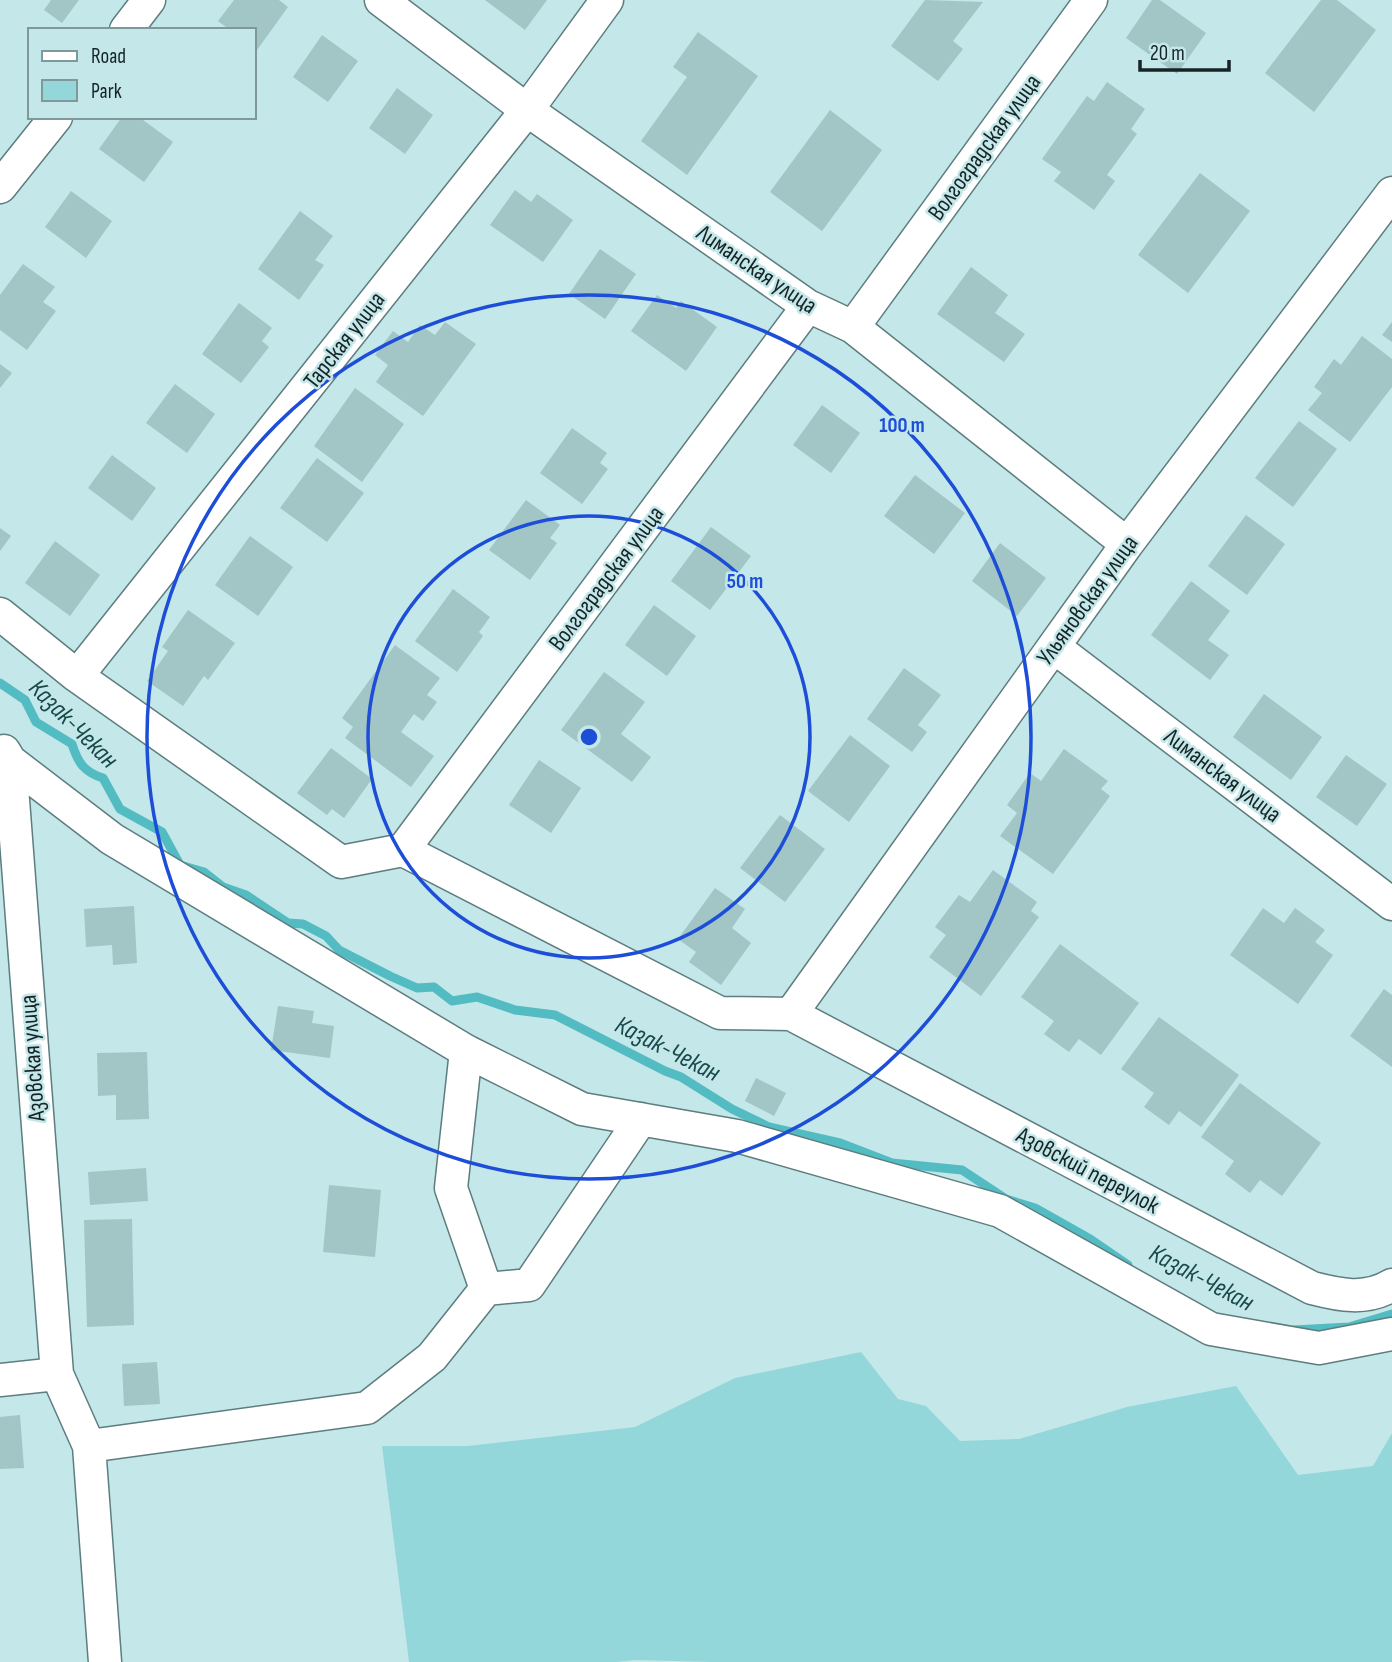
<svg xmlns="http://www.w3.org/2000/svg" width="1392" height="1662" viewBox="0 0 1392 1662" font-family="'Sofia Sans Condensed',sans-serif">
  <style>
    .green { fill: #93d7da }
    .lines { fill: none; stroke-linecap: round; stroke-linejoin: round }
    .stream { stroke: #52bcc2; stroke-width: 9 }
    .building { fill: #a2c5c6 }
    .minor-casing { stroke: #5d7d7f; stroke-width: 35 }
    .minor { stroke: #fff; stroke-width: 32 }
    .ring { fill: none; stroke: #1d4ed8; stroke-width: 3.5 }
    .labels { text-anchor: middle; stroke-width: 5; stroke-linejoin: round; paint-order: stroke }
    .street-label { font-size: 24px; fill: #172425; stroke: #c4e7e9 }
    .water-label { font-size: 26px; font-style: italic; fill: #19494b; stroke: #c4e7e9 }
    .centre { fill: #1d4ed8; stroke: #c4e7e9; stroke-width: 3.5 }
    .ring-label { font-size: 21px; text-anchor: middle; font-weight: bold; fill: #1d4ed8; stroke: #c4e7e9; stroke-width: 5; stroke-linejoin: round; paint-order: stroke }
  </style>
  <rect width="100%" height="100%" fill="#c4e7e9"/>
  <path class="green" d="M861 1352 898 1399 926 1406 960 1441 1019 1439 1127 1407 1236 1386 1298 1475 1373 1466 1392 1433V1662H713L635 1660 616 1662H409L382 1446H468L635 1427 735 1378Z"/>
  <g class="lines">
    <path class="stream" d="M0 683 25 700 36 722 72 744C78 763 84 772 103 778L120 809 162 832 180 865 204 872 223 887 246 895 288 923 303 924 326 936 339 950 390 976 417 988 434 987 452 1001 477 997 515 1010 555 1015 665 1071 681 1077 732 1109 769 1127 840 1143 892 1163 962 1170 1006 1199 1035 1208 1090 1239 1128 1265
      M1294 1330 1349 1327 1392 1314"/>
  </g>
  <path class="building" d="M51 0H79L62 23 44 10Z
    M234 0H279L288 7 257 50 254 47V30H230L218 21Z
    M485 0H547L525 30Z
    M925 0 983 2 953 41 963 49 938 81 891 46Z
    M1152 0H1160L1206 33 1177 74 1126 38Z
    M1321 0H1337L1376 30 1314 112 1265 73Z
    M698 32 758 76 687 175 641 141 687 77 673 67Z
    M322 35 358 61 328 102 293 77Z
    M1107 82 1145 109 1131 129 1137 134 1107 175 1115 181 1094 210 1054 181 1061 172 1042 159 1087 96 1094 101Z
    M397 88 433 115 405 154 369 128Z
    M830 110 882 150 822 231 770 192Z
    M122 117H139L173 142 144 182 99 149Z
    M1200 173 1250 211 1188 293 1138 255Z
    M515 190 531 202 537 194 573 220 543 262 490 225Z
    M71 191 112 221 86 258 45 227Z
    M300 211 333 236 315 260 324 265 299 300 258 269Z
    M600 249 636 274 605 319 569 294Z
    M23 264 55 287 43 302 56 311 27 350 0 330V295Z
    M971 267 1008 295 995 313 1025 334 1004 362 937 314Z
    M657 295 676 308 681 301 717 327 686 371 631 331Z
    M239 303 272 328 262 341 269 347 241 383 202 354Z
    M445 322 476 344 423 416 376 382 388 365 375 355 393 331 408 342 420 325 435 335Z
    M1392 322V342L1382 335Z
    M1362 336 1392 359V387L1350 442 1308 410 1322 393 1314 387 1334 359 1341 365Z
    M0 364 12 373 0 388Z
    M175 384 215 414 187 453 146 423Z
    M355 388 404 424 362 482 314 446Z
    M822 405 860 433 831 473 793 445Z
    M1299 421 1337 449 1293 507 1255 478Z
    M572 428 607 453 600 463 608 469 582 504 540 473Z
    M112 455 156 488 132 521 88 488Z
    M317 458 364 493 327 542 280 508Z
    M915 475 965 513 934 554 884 516Z
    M526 500 560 525 550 538 557 543 530 580 489 550Z
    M1246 515 1285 544 1247 595 1208 566Z
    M711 527 751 556 710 610 671 581Z
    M0 528 11 536 0 551Z
    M250 536 293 567 258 616 215 585Z
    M55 541 100 575 70 616 25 583Z
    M1000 543 1046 578 1017 616 972 581Z
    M1191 581 1230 611 1208 640 1229 655 1210 680 1151 635Z
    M453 589 490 617 479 632 483 636 457 672 415 641Z
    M654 605 696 636 667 676 625 645Z
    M188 610 235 643 208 680 204 676 183 706 147 681 168 651 162 647Z
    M395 645 440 678 427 695 437 702 423 721 414 714 401 732 434 756 411 787 345 738 353 727 342 718Z
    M904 668 941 695 918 725 927 732 912 752 867 719Z
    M604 672 645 702 621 734 651 757 632 782 561 730Z
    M1264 694 1322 737 1291 780 1233 737Z
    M850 735 890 766 849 822 808 791Z
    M331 748 372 779 344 818 332 809 327 815 297 793Z
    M1064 749 1108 781 1101 789 1110 796 1053 874 1000 836 1017 813 1007 805 1030 773 1041 781Z
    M1346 755 1387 784 1357 826 1316 797Z
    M539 760 581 788 551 833 509 805Z
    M780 815 825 849 785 902 740 868Z
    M993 870 1037 902 1031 911 1039 917 981 996 929 957 946 935 935 927 959 895 970 902Z
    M715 888 745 909 732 928 751 943 721 985 689 962 696 952 678 939Z
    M134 906 137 963 113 965 112 945 86 947 84 909Z
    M1263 908 1284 923 1295 908 1325 930 1315 942 1333 955 1298 1004 1230 955Z
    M1060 944 1139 1003 1101 1055 1079 1039 1069 1052 1044 1034 1054 1021 1021 997Z
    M1384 989 1392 995V1067L1350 1036Z
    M278 1006 314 1011 312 1023 334 1026 330 1058 271 1050Z
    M1159 1017 1239 1075 1201 1127 1179 1111 1169 1125 1144 1107 1154 1093 1121 1069Z
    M147 1052 149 1119 116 1120V1095L98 1096 97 1053Z
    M756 1078 786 1093 774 1116 745 1101Z
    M1240 1083 1321 1143 1282 1196 1260 1180 1250 1193 1225 1174 1234 1161 1201 1137Z
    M146 1168 148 1201 90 1205 88 1172Z
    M329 1185 381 1190 375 1257 323 1252Z
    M132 1219 134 1325 87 1327 84 1220Z
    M157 1362 160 1404 124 1406 122 1364Z
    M20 1415 24 1468 0 1469V1417Z"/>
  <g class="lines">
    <g class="minor-casing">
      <path id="minor" d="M381 0 527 110 808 306 853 327 1127 544
        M126 30 149 0
        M0 187 56 117
        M853 327 1091 0
        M0 614 77 676 341 862 403 850 720 1013 791 1014 1312 1288C1339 1295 1366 1301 1392 1285
        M1054 647 1392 904
        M77 676 527 110 607 0
        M4 751 10 761 57 1374 89 1446 105 1662
        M10 761 112 839 466 1051 582 1109 737 1136 1000 1211 1211 1329 1319 1348 1392 1334
        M403 850 808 306
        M791 1014 1127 544 1392 193
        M486 1289 529 1285 641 1119
        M0 1380 57 1374
        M89 1446 367 1408 432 1357 486 1289 451 1188 466 1051"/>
    </g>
    <use href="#minor" class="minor"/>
  </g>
  <g class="ring">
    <circle cx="589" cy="737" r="221"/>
    <circle cx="589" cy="737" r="442"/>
  </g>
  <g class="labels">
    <g class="street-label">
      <text transform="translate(984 147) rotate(-54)" y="8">Волгоградская улица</text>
      <text transform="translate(757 269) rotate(34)" y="8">Лиманская улица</text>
      <text transform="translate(344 340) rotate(-52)" y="8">Тарская улица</text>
      <text transform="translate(606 578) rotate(-53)" y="8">Волгоградская улица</text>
      <text transform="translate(1087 600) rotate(-54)" y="8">Ульяновская улица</text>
      <text transform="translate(1223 775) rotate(37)" y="8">Лиманская улица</text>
      <text transform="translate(32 1058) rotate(-94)" y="8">Азовская улица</text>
      <text transform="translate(1088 1170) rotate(28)" y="8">Азовский переулок</text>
    </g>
    <g class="water-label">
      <text transform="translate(74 723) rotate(45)" y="9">Казак-Чекан</text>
      <text transform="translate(668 1048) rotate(27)" y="9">Казак-Чекан</text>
      <text transform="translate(1202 1277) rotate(28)" y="9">Казак-Чекан</text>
    </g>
  </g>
  <circle cx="589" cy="737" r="10" class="centre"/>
  <g class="ring-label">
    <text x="902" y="432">100 m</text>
    <text x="745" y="588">50 m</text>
  </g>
  <rect x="28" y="28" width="228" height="91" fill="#c4e7e9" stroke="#7f999b" stroke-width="2"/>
  <rect x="42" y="51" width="35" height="10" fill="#ffffff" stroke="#7f999b" stroke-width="2"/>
  <text x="91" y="63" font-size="21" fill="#172425">Road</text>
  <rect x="42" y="80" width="35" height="21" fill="#93d7da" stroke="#7f999b" stroke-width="2"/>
  <text x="91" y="98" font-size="21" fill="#172425">Park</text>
  <path d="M1140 60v10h89v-10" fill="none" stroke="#172425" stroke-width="3.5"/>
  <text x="1150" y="60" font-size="21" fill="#172425" stroke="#c4e7e9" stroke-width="5" paint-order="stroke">20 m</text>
</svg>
